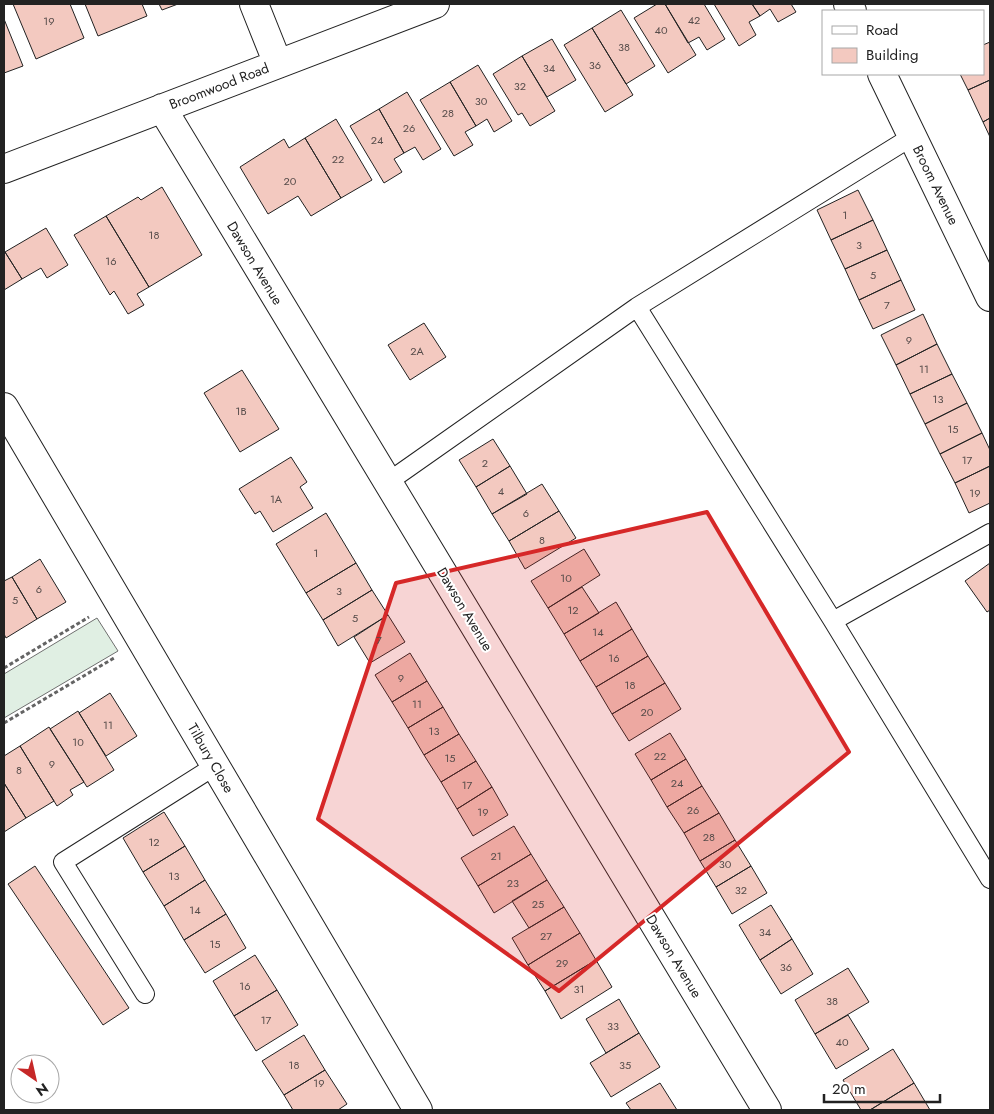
<svg xmlns="http://www.w3.org/2000/svg" width="994" height="1114" viewBox="0 0 994 1114" font-family="Jost,sans-serif">
  <style>
    .grass { fill: #e0efe3; stroke: #6f6f6f }
    .building { fill: #f3c9c0; stroke: #222 }
    .lines { fill: none; stroke-linecap: round; stroke-linejoin: round }
    .lane-casing { stroke: #222; stroke-width: 20 }
    .street-casing { stroke: #222; stroke-width: 30 }
    .path { stroke: #646464; stroke-width: 3; stroke-dasharray: 4 2.5; stroke-linecap: butt }
    .lane { stroke: #fff; stroke-width: 18 }
    .street { stroke: #fff; stroke-width: 28 }
    .marked { fill: #d62828; fill-opacity: 0.2; stroke: #d62828; stroke-width: 4; stroke-linejoin: round }
    .labels { text-anchor: middle; stroke-width: 4; stroke-linejoin: round; paint-order: stroke }
    .number-label { font-size: 11px; fill: #564c4a }
    .street-label { font-size: 14px; fill: #222; stroke: #fff }
  </style>
  <rect width="100%" height="100%" fill="#fff"/>
  <path class="grass" d="M97 618 118 651 4 718V674Z"/>
  <path class="building" d="M13 4H70L84 38 36 59Z
    M85 4H142L147 16 98 36Z
    M159 4H178L162 10Z
    M657 4H665L696 55 668 73 634 18Z
    M665 4H704L725 39 707 50 699 37 688 43Z
    M714 4H752L760 16 749 22 756 35 739 46Z
    M752 4H791L796 12 778 22 770 9 760 16Z
    M621 10 655 66 626 84 592 28Z
    M4 19 23 66 4 73Z
    M592 28 633 95 605 112 564 45Z
    M552 39 576 80 547 97 522 56Z
    M990 42V80L968 90 960 74H983V45Z
    M522 56 555 111 530 126 522 113 518 115 493 74Z
    M478 65 512 121 494 132 487 119 476 126 450 82Z
    M990 80V118L983 122 968 90Z
    M450 82 476 126 465 132 473 145 454 156 420 100Z
    M407 92 441 149 423 160 415 147 404 153 379 109Z
    M379 109 404 153 394 159 402 172 384 183 350 126Z
    M990 118V137L983 122Z
    M336 119 372 180 341 198 305 138Z
    M305 138 341 198 311 216 298 196 268 214 240 167 284 139 289 148Z
    M162 187 202 255 149 287 106 216 138 197 141 200Z
    M858 190 873 220 831 240 817 210Z
    M106 216 149 287 137 294 144 305 128 314 114 291 110 295 74 235Z
    M873 220 887 250 845 269 831 240Z
    M46 228 68 265 47 278 41 268 22 279 5 252Z
    M887 250 901 280 859 300 845 269Z
    M5 252 22 279 4 290V253Z
    M901 280 915 310 873 329 859 300Z
    M923 314 937 344 896 365 881 335Z
    M424 323 446 357 410 380 388 345Z
    M937 344 952 374 910 394 896 365Z
    M242 370 279 429 240 452 204 393Z
    M952 374 967 403 925 424 910 394Z
    M967 403 982 433 940 454 925 424Z
    M982 433 990 450V466L955 483 940 454Z
    M493 439 510 466 476 487 459 460Z
    M291 457 307 482 300 487 313 508 273 532 260 511 255 514 239 489Z
    M510 466 527 494 492 514 476 487Z
    M990 466V503L969 513 955 483Z
    M542 484 559 511 509 541 492 514Z
    M559 511 576 538 525 569 509 541Z
    M326 513 356 563 306 593 276 544Z
    M584 549 600 575 548 608 531 581Z
    M40 559 66 602 37 619 12 577Z
    M356 563 372 590 323 620 306 593Z
    M990 563V610L987 612 965 581Z
    M12 577 37 619 6 638 4 634V581Z
    M582 587 599 613 564 634 548 608Z
    M372 590 388 615 338 646 323 620Z
    M616 602 632 629 580 661 564 634Z
    M388 615 405 642 370 663 354 637Z
    M632 629 648 656 596 687 580 661Z
    M410 653 427 681 392 702 375 675Z
    M648 656 665 683 612 714 596 687Z
    M427 681 443 707 408 728 392 702Z
    M665 683 681 709 629 741 612 714Z
    M110 693 137 736 106 756 79 713Z
    M443 707 459 734 424 755 408 728Z
    M78 711 114 770 87 787 50 729Z
    M49 727 84 782 70 790 73 795 57 806 20 746Z
    M670 733 686 759 651 780 635 754Z
    M459 734 476 761 441 782 424 755Z
    M20 746 54 801 26 818 4 783V756Z
    M686 759 702 786 667 807 651 780Z
    M476 761 492 787 457 809 441 782Z
    M4 783 26 818 4 832Z
    M702 786 719 813 684 833 667 807Z
    M492 787 508 815 473 836 457 809Z
    M164 812 185 846 143 872 123 838Z
    M719 813 735 840 700 861 684 833Z
    M514 826 531 854 478 886 461 858Z
    M735 840 751 866 716 887 700 861Z
    M185 846 205 880 164 906 143 872Z
    M531 854 547 880 494 913 478 886Z
    M35 866 129 1008 103 1025 8 884Z
    M751 866 767 893 732 914 716 887Z
    M205 880 226 914 184 940 164 906Z
    M547 880 564 907 529 928 512 901Z
    M771 905 792 939 760 960 739 925Z
    M564 907 580 933 528 965 512 938Z
    M226 914 246 948 205 973 184 940Z
    M580 933 596 960 545 991 528 965Z
    M792 939 813 974 781 994 760 960Z
    M255 955 277 990 234 1016 213 981Z
    M596 960 612 987 561 1019 545 991Z
    M848 968 869 1002 815 1034 795 1000Z
    M277 990 298 1025 256 1051 234 1016Z
    M619 999 639 1033 606 1053 586 1019Z
    M848 1015 869 1049 836 1069 815 1034Z
    M639 1033 660 1067 611 1097 590 1063Z
    M304 1035 325 1070 284 1095 262 1061Z
    M893 1049 914 1083 870 1110H861L843 1080Z
    M325 1070 347 1104 338 1110H293L284 1095Z
    M660 1083 677 1110H631L626 1103Z
    M914 1083 930 1110H870Z"/>
  <g class="lines">
    <g class="lane-casing">
      <path id="lane" d="M913 136 637 307 833 621 990 879
        M388 482 637 307
        M833 621 990 533
        M145 994 63 862 215 766"/>
    </g>
    <g class="street-casing">
      <path id="street" d="M254 4 278 64
        M848 4 852 11
        M882 74 990 297
        M162 108 767 1110
        M4 169 435 4
        M4 407 418 1110"/>
    </g>
    <path class="path" d="M4 668 89 617
      M4 723 114 658"/>
    <use href="#lane" class="lane"/>
    <use href="#street" class="street"/>
  </g>
  <path class="marked" d="M707 512 849 752 559 991 318 819 396 583Z"/>
  <g class="labels">
    <g class="number-label">
      <text x="694" y="24">42</text>
      <text x="49" y="25">19</text>
      <text x="661" y="34">40</text>
      <text x="624" y="51">38</text>
      <text x="595" y="69">36</text>
      <text x="549" y="72">34</text>
      <text x="520" y="90">32</text>
      <text x="481" y="105">30</text>
      <text x="448" y="117">28</text>
      <text x="409" y="132">26</text>
      <text x="377" y="144">24</text>
      <text x="338" y="163">22</text>
      <text x="290" y="185">20</text>
      <text x="845" y="219">1</text>
      <text x="154" y="239">18</text>
      <text x="859" y="249">3</text>
      <text x="111" y="265">16</text>
      <text x="873" y="279">5</text>
      <text x="887" y="309">7</text>
      <text x="909" y="344">9</text>
      <text x="417" y="355">2A</text>
      <text x="924" y="373">11</text>
      <text x="938" y="403">13</text>
      <text x="241" y="415">1B</text>
      <text x="953" y="433">15</text>
      <text x="967" y="464">17</text>
      <text x="485" y="467">2</text>
      <text x="501" y="495">4</text>
      <text x="975" y="497">19</text>
      <text x="276" y="503">1A</text>
      <text x="526" y="517">6</text>
      <text x="542" y="544">8</text>
      <text x="316" y="557">1</text>
      <text x="566" y="582">10</text>
      <text x="39" y="593">6</text>
      <text x="339" y="595">3</text>
      <text x="15" y="604">5</text>
      <text x="573" y="614">12</text>
      <text x="355" y="622">5</text>
      <text x="598" y="636">14</text>
      <text x="379" y="644">7</text>
      <text x="614" y="662">16</text>
      <text x="401" y="682">9</text>
      <text x="630" y="689">18</text>
      <text x="417" y="708">11</text>
      <text x="647" y="716">20</text>
      <text x="108" y="729">11</text>
      <text x="434" y="735">13</text>
      <text x="78" y="746">10</text>
      <text x="660" y="760">22</text>
      <text x="450" y="762">15</text>
      <text x="52" y="768">9</text>
      <text x="19" y="774">8</text>
      <text x="677" y="787">24</text>
      <text x="467" y="789">17</text>
      <text x="693" y="814">26</text>
      <text x="483" y="816">19</text>
      <text x="709" y="841">28</text>
      <text x="154" y="846">12</text>
      <text x="496" y="860">21</text>
      <text x="725" y="868">30</text>
      <text x="174" y="880">13</text>
      <text x="513" y="887">23</text>
      <text x="741" y="894">32</text>
      <text x="538" y="908">25</text>
      <text x="195" y="914">14</text>
      <text x="765" y="936">34</text>
      <text x="546" y="940">27</text>
      <text x="215" y="948">15</text>
      <text x="562" y="967">29</text>
      <text x="786" y="971">36</text>
      <text x="245" y="990">16</text>
      <text x="579" y="993">31</text>
      <text x="832" y="1005">38</text>
      <text x="266" y="1024">17</text>
      <text x="613" y="1030">33</text>
      <text x="842" y="1046">40</text>
      <text x="294" y="1069">18</text>
      <text x="625" y="1069">35</text>
      <text x="319" y="1087">19</text>
    </g>
    <g class="street-label">
      <text transform="translate(219 86) rotate(-21)" y="5">Broomwood Road</text>
      <text transform="translate(936 185) rotate(64)" y="5">Broom Avenue</text>
      <text transform="translate(255 263) rotate(59)" y="5">Dawson Avenue</text>
      <text transform="translate(465 609) rotate(59)" y="5">Dawson Avenue</text>
      <text transform="translate(211 758) rotate(60)" y="5">Tilbury Close</text>
      <text transform="translate(674 956) rotate(59)" y="5">Dawson Avenue</text>
    </g>
  </g>
  <rect width="994" height="1114" fill="none" stroke="#222222" stroke-width="10"/>
  <rect x="822" y="10" width="162" height="65" fill="#ffffff" stroke="#a7a7a7"/>
  <rect x="832" y="26" width="25" height="8" fill="#ffffff" stroke="#a7a7a7"/>
  <text x="866" y="35" font-size="15" fill="#222222">Road</text>
  <rect x="832" y="48" width="25" height="15" fill="#f3c9c0" stroke="#a7a7a7"/>
  <text x="866" y="60" font-size="15" fill="#222222">Building</text>
  <g transform="translate(35 1079) rotate(146)"><circle r="24" fill="#ffffff" stroke="#a7a7a7"/>
  <path d="M0-4L9 19L0 12L-9 19Z" fill="#c62828"/>
  <text y="-8" font-size="14" font-weight="bold" text-anchor="middle" fill="#222222">N</text>
  </g>
  <path d="M824 1094v8h116v-8" fill="none" stroke="#222222" stroke-width="2.5"/>
  <text x="832" y="1094" font-size="15" fill="#222222" stroke="#ffffff" stroke-width="4" paint-order="stroke">20 m</text>
</svg>
